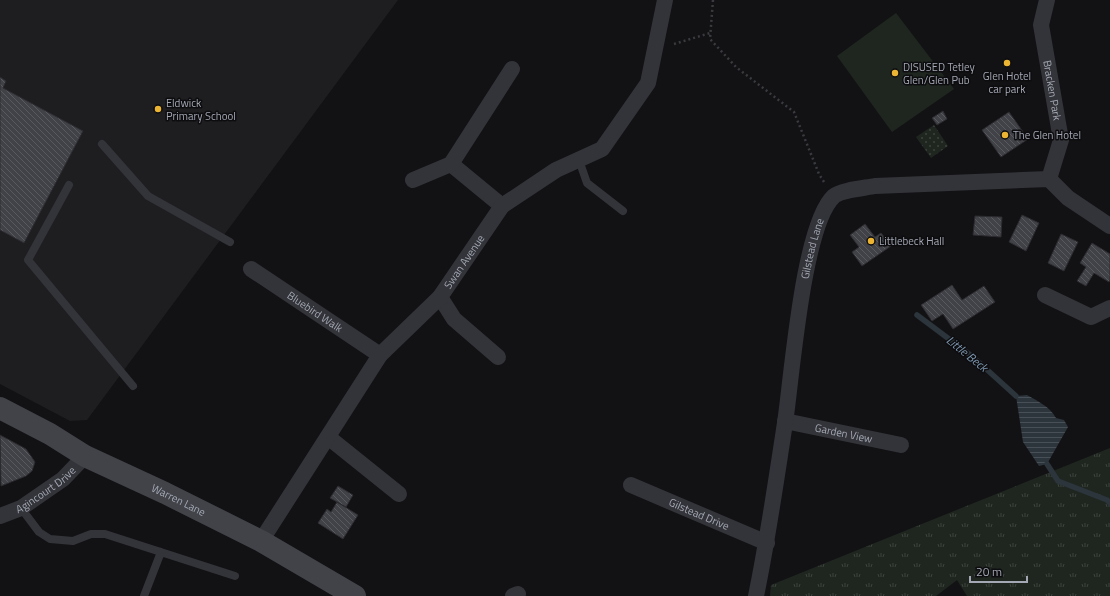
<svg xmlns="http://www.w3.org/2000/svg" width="1110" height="596" viewBox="0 0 1110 596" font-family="'Titillium Web',sans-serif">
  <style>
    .built { fill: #1e1e21 }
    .grass { fill: url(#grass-tufts) }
    .park { fill: url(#park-dots) }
    .pitch { fill: #1f2620 }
    .water { fill: url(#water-rules) }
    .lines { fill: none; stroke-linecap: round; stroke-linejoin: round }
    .stream { stroke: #2c343c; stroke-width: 5.5 }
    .building { fill: url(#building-back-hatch); stroke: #2c2c30 }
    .path { stroke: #393b40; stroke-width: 2.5; stroke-dasharray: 2 3; stroke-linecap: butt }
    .lane { stroke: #333439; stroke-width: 8 }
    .street { stroke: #333439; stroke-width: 16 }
    .secondary { stroke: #414349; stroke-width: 22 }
    .poi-dot { fill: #ecb433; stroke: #0d0d0f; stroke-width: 1.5 }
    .labels { text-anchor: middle; stroke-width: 3; stroke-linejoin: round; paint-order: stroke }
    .poi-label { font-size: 11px; fill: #a4a8b4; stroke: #0d0d0f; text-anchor: start }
    .street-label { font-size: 11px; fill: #a4a8b4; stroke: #0d0d0f }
    .water-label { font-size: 12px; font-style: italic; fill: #7c95ae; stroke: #0d0d0f }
  </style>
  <defs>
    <pattern id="grass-tufts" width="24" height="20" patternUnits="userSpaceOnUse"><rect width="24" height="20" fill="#1f2620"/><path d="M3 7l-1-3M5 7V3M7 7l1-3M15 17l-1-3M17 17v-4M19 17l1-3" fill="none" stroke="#3d433e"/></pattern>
    <pattern id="park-dots" width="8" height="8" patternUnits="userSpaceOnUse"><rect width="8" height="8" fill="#1f2620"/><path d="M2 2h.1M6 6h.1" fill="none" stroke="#3d433e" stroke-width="1.8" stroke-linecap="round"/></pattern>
    <pattern id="water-rules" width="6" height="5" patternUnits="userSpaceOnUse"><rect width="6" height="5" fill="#2c343c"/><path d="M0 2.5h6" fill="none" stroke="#484f56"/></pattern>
    <pattern id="building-back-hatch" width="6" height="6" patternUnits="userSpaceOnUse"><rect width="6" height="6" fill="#414247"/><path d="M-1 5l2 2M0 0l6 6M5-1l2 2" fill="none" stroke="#595a5f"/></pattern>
  </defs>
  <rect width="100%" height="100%" fill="#121214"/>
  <path class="built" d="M0 0H398L87 420 70 421 0 384Z"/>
  <path class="grass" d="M1110 448V596H967L957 580 936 596H770L771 585Z"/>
  <path class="park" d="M934 125 948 146 931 158 916 137Z"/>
  <path class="pitch" d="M896 13 954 89 892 132 837 56Z"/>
  <path class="water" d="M1027 395C1039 402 1049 406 1056 418L1064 420 1068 427 1047 464 1039 466 1023 442 1016 396Z"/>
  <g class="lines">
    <path class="stream" d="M917 315 973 357 1016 396
      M1047 464 1058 481 1107 500 1110 503"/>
  </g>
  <path class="building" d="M0 77 6 81 3 88 83 131 24 243 0 230Z
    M943 111 947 119 937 125 932 118Z
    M1009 112 1028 139 1001 157 982 130Z
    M1022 215 1039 223 1026 251 1009 242Z
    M975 216 1002 217 1001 237 973 235Z
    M865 224 875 237 881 233 891 246 862 266 852 252 859 247 850 235Z
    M1061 234 1078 242 1064 271 1048 263Z
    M1092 243 1110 254V280L1109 282 1094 273 1086 286 1077 281 1086 267 1080 263Z
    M952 285 962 300 984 286 995 302 953 329 943 314 932 321 921 305Z
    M0 435 26 449 35 462 32 471 26 476 1 486Z
    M338 486 353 495 346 507 330 498Z
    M337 502 358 515 343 539 318 523 327 509 331 512Z"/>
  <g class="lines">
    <path class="path" d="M713 0 710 39 736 67 794 112 819 174 824 182
      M674 44 710 33"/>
    <path class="lane" d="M102 144 148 196 230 242
      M579 160 587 183 623 211
      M69 185 28 260 133 386
      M21 508 39 532 50 539 73 541 91 534H105L235 576
      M144 596 161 552"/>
    <g class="street">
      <path id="s1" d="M1047 0 1041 25 1061 140 1049 179"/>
      <path d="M451 164 502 206"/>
      <path d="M413 180 451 164 512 69"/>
      <path id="s2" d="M251 269 380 355"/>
      <path d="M1045 295 1091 317 1110 308"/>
      <path d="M440 297 454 319 498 357"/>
      <path id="s3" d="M785 421 901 445"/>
      <path d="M328 437 399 494"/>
      <path id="s4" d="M631 485 767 543"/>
      <path id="s5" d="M0 516 21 508 63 479 85 456"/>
      <path id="s6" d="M261 541 380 355 440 297 502 206 556 170 602 149 648 83 665 0"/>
      <path d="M513 596 518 594"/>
      <path id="s7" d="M756 596C768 538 776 481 785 423 792 376 803 224 834 196 841 190 865 188 875 186L1049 179 1068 198 1110 226"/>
    </g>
    <path class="secondary" id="s8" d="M0 408 50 434 85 456 165 493 261 541 355 596"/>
  </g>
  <g class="poi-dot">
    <circle cx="1007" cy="63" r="4"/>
    <circle cx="895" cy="73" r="4"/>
    <circle cx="158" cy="109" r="4"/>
    <circle cx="1005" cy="135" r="4"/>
    <circle cx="871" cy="241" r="4"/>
  </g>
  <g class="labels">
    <g class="poi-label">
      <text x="903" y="71">DISUSED Tetley<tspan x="903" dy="13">Glen/Glen Pub</tspan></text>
      <text x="1007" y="80" text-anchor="middle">Glen Hotel<tspan x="1007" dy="13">car park</tspan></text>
      <text x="166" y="107">Eldwick<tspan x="166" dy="13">Primary School</tspan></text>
      <text x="1013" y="139">The Glen Hotel</text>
      <text x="879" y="245">Littlebeck Hall</text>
    </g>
    <g class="street-label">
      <text dy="4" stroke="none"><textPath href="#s1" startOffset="92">Bracken Park</textPath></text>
      <text dy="4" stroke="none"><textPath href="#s7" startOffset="352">Gilstead Lane</textPath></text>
      <text dy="4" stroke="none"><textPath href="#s6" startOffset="347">Swan Avenue</textPath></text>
      <text dy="4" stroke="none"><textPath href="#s2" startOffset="77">Bluebird Walk</textPath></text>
      <text dy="4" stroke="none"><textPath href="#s3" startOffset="60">Garden View</textPath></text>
      <text dy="4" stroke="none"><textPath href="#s5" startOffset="53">Agincourt Drive</textPath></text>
      <text dy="4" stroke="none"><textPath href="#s8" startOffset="201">Warren Lane</textPath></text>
      <text dy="4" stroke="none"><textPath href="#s4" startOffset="74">Gilstead Drive</textPath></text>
    </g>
    <g class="water-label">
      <text transform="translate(967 354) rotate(39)" y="4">Little Beck</text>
    </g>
  </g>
  <path d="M970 576v6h57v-6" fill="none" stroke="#a4a8b4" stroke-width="2"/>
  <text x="976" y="576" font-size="12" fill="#a4a8b4" stroke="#0d0d0f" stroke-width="3" paint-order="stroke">20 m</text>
</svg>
